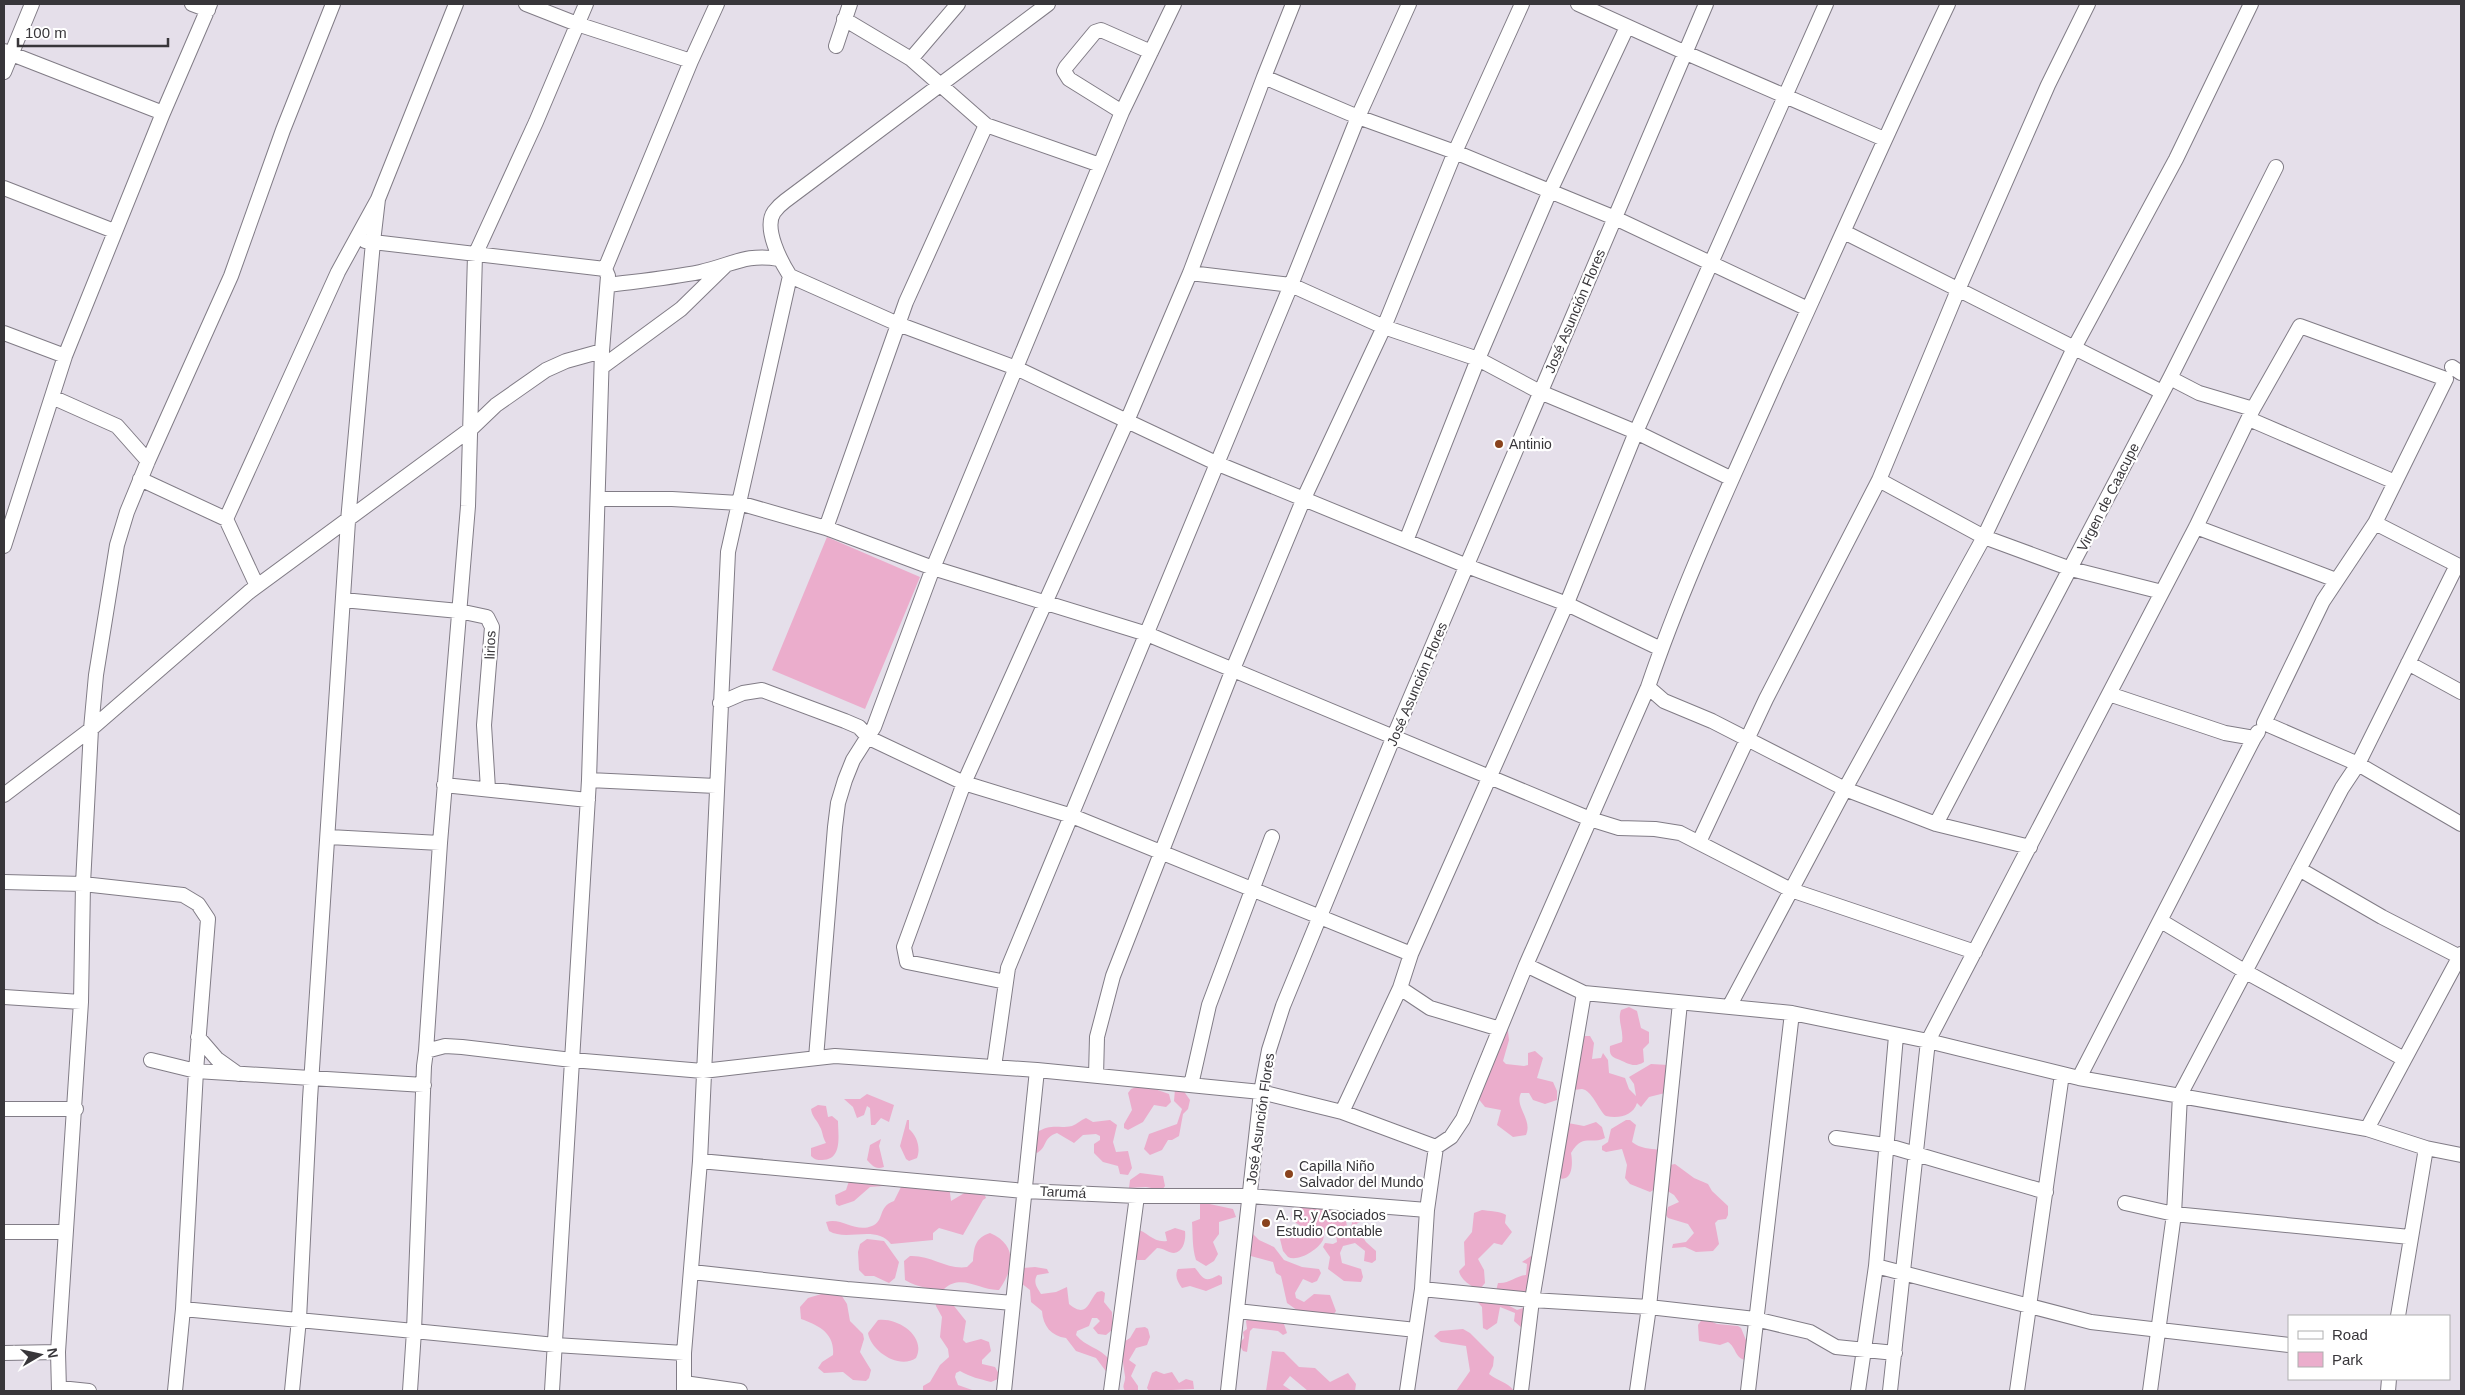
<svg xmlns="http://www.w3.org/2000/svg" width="2465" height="1395" viewBox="0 0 2465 1395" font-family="Helvetica,sans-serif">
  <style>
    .green { fill: #ebadcc }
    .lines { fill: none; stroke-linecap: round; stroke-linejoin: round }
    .minor-casing { stroke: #817c86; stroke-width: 16 }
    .minor { stroke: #fff; stroke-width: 14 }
    .poi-dot { fill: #89431d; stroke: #fff; stroke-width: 2 }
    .labels { text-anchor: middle; stroke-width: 4.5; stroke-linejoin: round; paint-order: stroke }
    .street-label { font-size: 14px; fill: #38363a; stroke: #fff }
    .poi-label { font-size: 14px; fill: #38363a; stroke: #fff; text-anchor: start }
  </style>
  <rect width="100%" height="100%" fill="#e5dfea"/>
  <path class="green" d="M827 537 920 577 865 709 772 670Z
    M1629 1007 1637 1011 1641 1028 1649 1032V1043L1643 1049 1644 1062C1634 1068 1629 1064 1620 1060 1612 1057 1609 1056 1610 1046L1622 1042C1624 1030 1617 1021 1621 1010Z
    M1504 1029 1508 1031 1509 1040 1503 1061 1506 1064 1524 1066 1528 1065V1053L1535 1051 1543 1058 1537 1078 1553 1082 1557 1091V1100L1545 1104 1533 1100 1529 1093H1521C1514 1107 1533 1119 1526 1135L1513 1137 1497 1125 1501 1110 1485 1107 1477 1097Z
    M1582 1036H1590L1594 1043 1592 1059 1601 1058 1603 1053 1608 1060 1609 1073 1625 1078 1629 1089 1636 1096 1634 1084 1629 1077 1651 1064 1668 1065 1665 1093 1649 1097 1641 1107 1637 1103C1633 1116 1618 1119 1606 1116 1599 1111 1592 1090 1582 1089 1579 1089 1576 1090 1574 1090Z
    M1139 1086 1152 1088 1169 1094 1171 1102 1166 1107 1154 1105 1143 1122 1128 1130 1124 1128V1124L1132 1110 1128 1093 1131 1089Z
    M1175 1089 1183 1090 1190 1100 1188 1109 1183 1114 1179 1136 1172 1140H1168L1162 1150 1150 1155 1144 1149 1149 1134 1177 1124 1182 1109 1174 1101Z
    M867 1094 894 1105 889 1122 881 1118 875 1125H871L870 1108 867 1106 864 1115 857 1118 853 1107 844 1099H860Z
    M818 1105 826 1106 828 1117 832 1116 838 1121C838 1135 843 1160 822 1160 817 1160 815 1160 811 1156V1148L826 1143C822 1136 823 1132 820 1127 817 1120 812 1117 811 1109Z
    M1086 1118 1093 1122 1110 1120 1117 1125 1113 1142 1116 1152 1128 1151 1132 1168 1128 1175 1120 1174 1118 1166 1103 1162 1094 1153V1144L1100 1140V1136L1096 1134 1083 1135 1074 1143 1057 1133C1042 1138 1048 1147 1037 1153L1033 1150 1036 1133C1051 1123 1058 1129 1072 1126 1077 1124 1081 1120 1086 1118Z
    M907 1120H909V1129C917 1136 921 1148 917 1158L909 1161 906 1159 900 1146Z
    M1626 1120H1630L1636 1125 1632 1142C1641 1149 1649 1148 1659 1150L1657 1188 1650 1192 1630 1184 1625 1178 1627 1165 1622 1149 1606 1152 1602 1150V1146L1608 1142 1611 1129Z
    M1596 1122 1602 1127 1605 1138C1590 1145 1583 1133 1571 1153 1573 1163 1573 1185 1556 1177L1568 1123 1584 1126Z
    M881 1139 879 1146 884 1167C875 1170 872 1165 867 1160L870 1145Z
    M1675 1164 1694 1178 1708 1184 1712 1191 1728 1206V1215L1726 1219 1718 1220 1715 1223 1719 1244 1713 1251 1696 1252 1685 1247 1672 1248 1673 1244 1686 1242 1694 1233 1688 1224 1668 1218 1666 1215 1668 1207 1679 1202 1674 1195 1666 1190 1670 1165Z
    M846 1167 855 1168 894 1185 870 1187 854 1201 839 1206 836 1204 835 1195 846 1190 849 1181 844 1171Z
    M1140 1173 1163 1176 1165 1186 1162 1190 1146 1187 1129 1188 1130 1180Z
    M908 1180 949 1185 951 1201 966 1192 983 1191 986 1198 983 1200 963 1235 939 1228 933 1233V1240L891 1244C876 1224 847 1242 829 1231L826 1222C842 1217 855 1233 872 1226 885 1221 877 1207 894 1201L901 1187Z
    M1200 1202 1233 1209 1236 1217 1219 1222V1234L1213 1242 1218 1254 1214 1261 1206 1266 1196 1260C1192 1247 1193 1236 1192 1222L1200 1219Z
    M1300 1206 1332 1208 1345 1216 1347 1226 1350 1230C1353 1222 1353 1212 1364 1210L1369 1216 1355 1225 1366 1242 1376 1251V1260L1372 1263 1364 1261 1365 1251 1355 1243 1343 1246 1340 1253 1342 1263 1361 1269 1363 1277 1361 1282 1344 1281 1328 1269 1330 1257 1323 1247 1325 1243 1333 1244 1337 1242 1336 1234 1331 1228H1326C1324 1233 1324 1236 1323 1240 1318 1250 1298 1262 1288 1257L1283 1251 1280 1239 1282 1235 1295 1234 1301 1230V1226C1294 1222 1290 1219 1292 1210Z
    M1482 1210C1488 1211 1501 1211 1506 1215L1505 1223 1512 1232 1502 1245 1494 1243 1478 1259 1484 1270 1485 1283 1480 1289C1472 1288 1460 1279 1459 1271L1465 1265 1464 1242 1472 1232 1474 1213Z
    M1175 1228 1185 1231C1186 1239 1184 1252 1174 1253 1169 1253 1163 1248 1157 1248L1145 1260H1137L1134 1257 1136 1229C1148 1232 1153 1243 1167 1241L1165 1232Z
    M990 1233C1018 1245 1014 1269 999 1290 980 1291 962 1273 944 1289 929 1289 919 1288 905 1280L904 1261 910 1256C931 1255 947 1270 967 1267L973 1261C974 1247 975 1238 990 1233Z
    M1253 1234 1259 1240 1274 1247 1284 1260 1302 1267 1319 1269 1321 1273 1317 1281 1312 1283 1303 1279 1295 1293 1296 1298 1304 1302 1314 1294 1330 1295 1336 1311 1331 1318 1301 1313 1287 1303 1281 1276 1276 1273 1273 1262 1247 1255V1239Z
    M867 1239 884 1241 899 1262 895 1278 889 1283 874 1276H865L859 1270 858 1252 860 1244Z
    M1531 1256 1535 1258V1285L1523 1297 1496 1291 1498 1283C1509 1284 1515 1276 1526 1275L1527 1264 1522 1262Z
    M1035 1267 1047 1269 1049 1273 1037 1275C1033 1283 1037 1287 1041 1294L1056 1292 1067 1287 1069 1304C1087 1319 1088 1302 1097 1292L1102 1291 1105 1293 1104 1302 1112 1312 1113 1329 1106 1335 1098 1334 1093 1328 1100 1321 1097 1318H1092L1089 1326 1077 1331 1076 1335C1086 1347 1099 1347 1110 1360L1108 1374 1096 1358 1076 1351 1066 1338C1051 1336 1043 1326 1042 1311L1031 1302 1030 1290 1021 1283 1023 1268Z
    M1195 1268C1204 1279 1204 1283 1219 1275L1222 1277V1284L1206 1291 1190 1286 1182 1288C1178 1282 1174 1276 1178 1269Z
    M828 1292 840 1293 847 1304 850 1321 863 1334 864 1339 860 1352 871 1370 869 1378 866 1381 853 1380 843 1372 824 1373 818 1368 822 1362 833 1355C835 1333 818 1325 801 1319L800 1307 808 1298Z
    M946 1296 966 1321 963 1340 966 1343 981 1339 989 1342 991 1351 982 1360V1364L995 1367 999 1374 998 1379 991 1382C980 1379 970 1377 960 1371L956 1373 955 1377 958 1385 975 1391 923 1390V1386L930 1382 940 1365 949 1357 948 1349 940 1337 942 1317 936 1306 935 1298Z
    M1473 1297 1504 1303 1517 1310 1526 1307 1523 1329 1514 1321 1515 1313 1500 1307 1497 1323 1487 1330 1483 1328 1482 1307Z
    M1249 1318 1284 1324 1287 1333 1283 1335 1278 1331 1253 1328 1250 1331 1247 1352 1243 1351 1239 1344 1244 1338 1243 1332 1247 1329 1246 1321Z
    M1703 1318 1717 1324 1738 1326 1741 1328 1748 1345 1745 1360C1735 1358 1736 1347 1728 1342L1720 1345 1699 1341 1698 1325Z
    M878 1320C897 1317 927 1336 916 1358 899 1370 871 1351 868 1333Z
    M1145 1327 1148 1329 1150 1337 1147 1345 1136 1348 1129 1360 1136 1365 1131 1376 1138 1386V1390L1125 1391C1121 1385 1126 1383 1125 1376 1123 1364 1122 1355 1122 1343L1130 1338 1136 1328Z
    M1463 1329 1470 1333 1494 1357 1493 1366 1489 1374C1497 1381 1508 1382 1514 1391H1456L1470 1371 1466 1346 1441 1342 1434 1336 1440 1331Z
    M1272 1351 1284 1352 1299 1367 1315 1368 1330 1382 1348 1373 1356 1384 1355 1391H1308L1290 1376 1283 1385 1292 1391H1266Z
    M1156 1371 1164 1374 1172 1372 1179 1383 1186 1379 1193 1381 1194 1389 1149 1391 1147 1388 1152 1373Z"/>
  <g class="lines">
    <g class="minor-casing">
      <path id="minor" d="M192 4 208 10
        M526 4 577 24 691 61 605 269
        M1048 4 785 201C781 204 777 208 774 212 763 228 781 262 790 276L898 324 1016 368 1127 421 1190 273 1264 77 1358 117 1455 152 1615 218 1808 309
        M1578 4 1686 53 1884 139
        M844 19 911 59 986 125 1100 165
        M836 46 850 4
        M4 51 163 113 210 4
        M911 59 958 4
        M691 61 717 4
        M4 72 32 4
        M1264 77 1293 4
        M1122 112 1069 79 1064 71 1066 67 1095 32 1101 30 1151 52
        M4 188 114 231
        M1844 232 2162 392
        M365 241 373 242 378 199 456 4
        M1190 273 1291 285 1384 327 1478 359 1540 392 1636 432 1732 479
        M608 285C639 281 670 278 700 272 732 265 746 253 779 259
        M4 333 65 356
        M602 367 681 309 725 266
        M2452 367 2461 373
        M2170 378 2199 393 2253 409
        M52 397 117 426 148 461
        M2249 419 2395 482
        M140 479 226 519 257 586
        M1879 480 1984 537 2071 569 2162 592
        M598 499H672L739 503 826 528 933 568 1147 634 1590 819 1619 828 1655 829 1680 833 1791 890 1975 952
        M226 519 338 272 378 199
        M2375 523 2461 567
        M2196 527 2336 580
        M826 528 906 302 986 125
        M1406 541 1478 359 1550 191 1627 27
        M4 546 65 356 163 113
        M343 600 459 611 487 617 492 627 484 725 488 789
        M2408 663 2461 692
        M1648 687 1664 701 1712 721 1845 789 1936 824 2030 847
        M2109 694 2225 733 2254 738 2258 732
        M720 703 743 693 762 690 845 721 859 727 869 738 964 783 1127 421 1216 463 1467 566 1567 604 1661 649
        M589 780 716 786
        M444 785 588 800
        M4 795 91 729 249 592 472 428 496 405 546 370 566 361 602 351
        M1936 824 2170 378 2276 167
        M329 837 440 843 426 1051
        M1699 842 1766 699 1879 480 1958 290 2048 85 2088 4
        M440 843 468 506 475 255 536 122 586 4
        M2299 869 2382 917 2460 957
        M4 882 83 884 183 895 198 904 208 919 196 1071 183 1309 175 1391
        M2161 921 2246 972 2404 1059
        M1526 965 1584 993 1792 1013 1928 1041 2079 1078 2367 1129 2426 1148 2398 1316
        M1006 982 907 962 904 947 964 783 1072 816 1411 954
        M1400 988 1430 1008 1500 1029
        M4 997 81 1002
        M1729 1007 1845 789 1984 537 2074 348 2176 159 2251 4
        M198 1037 217 1059 238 1074
        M816 1058 835 827 838 803 845 780 853 760 874 727 933 568 1100 165 1122 112 1174 4
        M151 1060 196 1071 424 1085
        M994 1067 1008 968 1291 285 1358 117 1409 4
        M1096 1076 1097 1037 1113 976 1233 669 1304 498 1384 327 1455 152 1522 4
        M2079 1078 2254 738
        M1191 1085 1209 1005 1272 837
        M4 1109H76
        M1342 1112 1400 988 1411 954 1569 598 1636 432 1826 4
        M2367 1129 2461 954
        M1836 1138 1885 1145 2046 1192
        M2426 1148 2461 1155
        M700 1161 1025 1191 1137 1196H1250L1427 1210
        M2125 1203 2174 1214 2410 1237
        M4 1232H65
        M1876 1266 2091 1322 2289 1345
        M692 1272 847 1289 1013 1303
        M1422 1289 1532 1300 1649 1307 1755 1319 1810 1332 1836 1347 1895 1353
        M183 1309 414 1331 424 1066 426 1051 445 1046 462 1047 572 1060 703 1071 835 1056 1037 1070
        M1237 1311 1416 1330
        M4 1353 58 1352
        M684 1383 740 1391
        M60 1388 89 1391
        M59 1391 58 1352 81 1002 83 884 91 729 96 675 117 545 127 512 148 461 231 276 283 130 333 4
        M292 1391 299 1319 310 1099 348 521 373 242 605 269 608 276 602 351 589 780 552 1391
        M410 1391 414 1331 555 1345 684 1353
        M684 1391V1353L700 1161 728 552 790 276
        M1004 1391 1037 1070 1261 1092 1342 1112 1436 1147
        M1111 1391 1137 1196
        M1228 1391 1261 1092 1269 1050 1283 1006 1394 736 1706 4
        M1407 1391 1422 1289 1427 1210 1436 1147 1451 1137 1463 1119 1526 965 1648 687C1684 581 1732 480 1777 378 1834 253 1889 128 1948 4
        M1521 1391 1532 1300 1584 993
        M1637 1391 1649 1307 1680 1003
        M1748 1391 1792 1013
        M1858 1391 1876 1266 1896 1036
        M1890 1391 1928 1041 2196 527 2253 409 2300 326 2446 379 2375 523 2323 601 2264 723 2358 764 2461 824
        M2017 1391 2062 1074
        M2150 1391 2174 1214 2180 1095 2342 788 2358 764 2457 565
        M2388 1391 2389 1379"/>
    </g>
    <use href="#minor" class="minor"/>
  </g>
  <g class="poi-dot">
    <circle cx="1499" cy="444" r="5"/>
    <circle cx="1289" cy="1174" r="5"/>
    <circle cx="1266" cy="1223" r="5"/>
  </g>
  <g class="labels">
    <g class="street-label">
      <text transform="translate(1575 311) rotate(-67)" y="5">José Asunción Flores</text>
      <text transform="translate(2108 497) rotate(-63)" y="5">Virgen de Caacupe</text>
      <text transform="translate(490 645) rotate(-88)" y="5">lirios</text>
      <text transform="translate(1417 684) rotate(-67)" y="5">José Asunción Flores</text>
      <text transform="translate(1260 1119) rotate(-82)" y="5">José Asunción Flores</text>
      <text transform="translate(1063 1192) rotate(3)" y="5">Tarumá</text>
    </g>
    <g class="poi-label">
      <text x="1509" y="449">Antinio</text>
      <text x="1299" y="1171">Capilla Niño<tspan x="1299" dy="16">Salvador del Mundo</tspan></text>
      <text x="1276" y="1220">A. R. y Asociados<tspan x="1276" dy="16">Estudio Contable</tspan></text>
    </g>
  </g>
  <rect width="2465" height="1395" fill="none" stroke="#38363a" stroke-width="10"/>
  <rect x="2288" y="1315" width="162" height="65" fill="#ffffff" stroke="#afafb0"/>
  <rect x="2298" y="1331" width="25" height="8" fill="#ffffff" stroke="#afafb0"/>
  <text x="2332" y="1340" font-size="15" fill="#38363a">Road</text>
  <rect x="2298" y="1352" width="25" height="15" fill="#ebadcc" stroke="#afafb0"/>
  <text x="2332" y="1365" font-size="15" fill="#38363a">Park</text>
  <g transform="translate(40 1355) rotate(81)" stroke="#ffffff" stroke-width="4" paint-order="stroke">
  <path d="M0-4L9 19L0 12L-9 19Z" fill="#38363a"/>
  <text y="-8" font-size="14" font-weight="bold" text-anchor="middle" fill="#38363a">N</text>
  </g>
  <path d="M18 38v8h150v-8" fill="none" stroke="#38363a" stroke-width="2.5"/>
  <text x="25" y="38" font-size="15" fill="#38363a" stroke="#ffffff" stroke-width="4" paint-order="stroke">100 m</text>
</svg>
